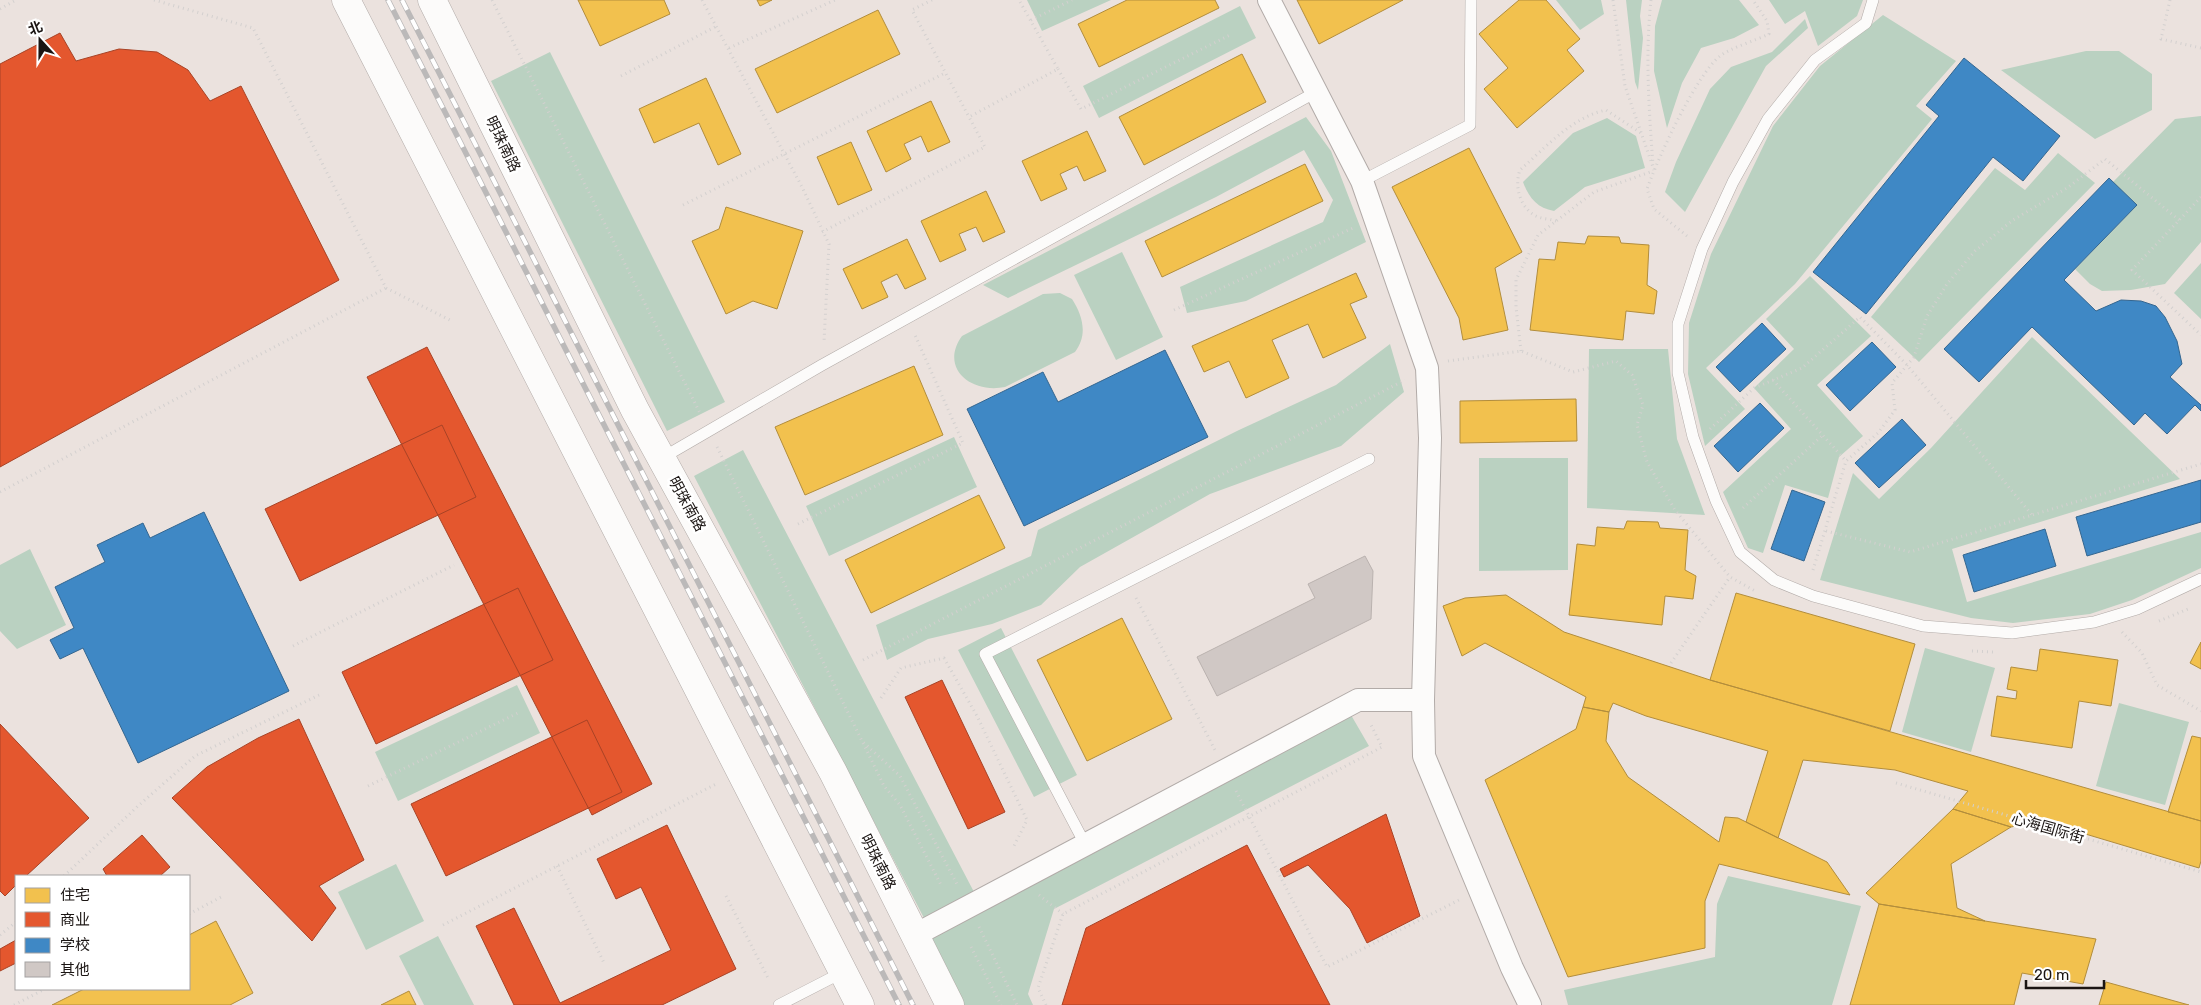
<svg xmlns="http://www.w3.org/2000/svg" width="2201" height="1005" viewBox="0 0 2201 1005" font-family="Rubik,'Noto Sans SC',sans-serif">
  <style>
    .green { fill: #bad1c1 }
    .homes { fill: #f2c14e; stroke: #b28d3c }
    .shops { fill: #e4572e; stroke: #a84326 }
    .schools { fill: #3f88c5; stroke: #346690 }
    .building { fill: #d0c8c5; stroke: #bab2af }
    .lines { fill: none; stroke-linecap: round; stroke-linejoin: round }
    .service-casing { stroke: #b2aba8; stroke-width: 12 }
    .minor-casing { stroke: #b2aba8; stroke-width: 24 }
    .trunk-casing { stroke: #b2aba8; stroke-width: 29 }
    .path { stroke: #d3d0cf; stroke-width: 3; stroke-dasharray: 1 4; stroke-linecap: butt }
    .service { stroke: #fcfbfa; stroke-width: 11 }
    .minor { stroke: #fcfbfa; stroke-width: 22 }
    .trunk { stroke: #fcfbfa; stroke-width: 28 }
    .rail-casing { stroke: #bbb9b9; stroke-width: 5.5 }
    .rail { stroke: #fff; stroke-width: 4; stroke-dasharray: 11; stroke-linecap: butt }
    .labels { text-anchor: middle; stroke-width: 5; stroke-linejoin: round; paint-order: stroke }
    .street-label { font-size: 15px; fill: #1b1513; stroke: #fff }
  </style>
  <rect width="100%" height="100%" fill="#ebe2de"/>
  <path class="green" d="M1027 0H1111L1042 31Z
    M1556 0H1601L1604 14 1580 30Z
    M1626 0H1642L1640 16 1643 38 1638 90 1635 82Z
    M1662 0H1739L1759 25 1734 38 1701 48 1682 83 1667 128 1654 71 1655 26Z
    M1769 0H1863L1857 16 1818 46 1805 11 1785 24Z
    M1240 6 1256 38 1099 118 1083 86Z
    M1883 15 1956 61 1916 106 1932 119 1795 284 1706 368 1745 409 1705 446 1688 374 1689 323 1711 254 1773 126 1820 66Z
    M1805 19 1808 28 1766 66 1685 212 1665 192 1676 162 1710 89 1731 67 1772 52Z
    M2086 51H2119L2152 74V110L2095 139 2001 70Z
    M550 52 725 402 667 431 491 81Z
    M2201 116V242L2165 284 2131 290 2102 291 2090 284 2075 269 2137 205 2113 182 2175 119Z
    M1306 117 1331 151 1366 242 1246 301 1187 313 1180 287 1323 222 1333 200 1304 150 1216 197 1008 298 983 285Z
    M1607 118 1636 136 1645 168 1585 187 1554 211C1537 208 1529 198 1523 182L1573 133Z
    M2058 153 2095 183 1919 362 1871 317 1995 168 2025 190Z
    M1122 252 1163 337 1116 360 1074 275Z
    M2201 263V319L2174 293Z
    M1810 276 1871 336 1817 385 1863 436 1839 457 1828 498 1785 485 1763 553 1748 548 1723 492 1791 429 1754 388 1794 349 1766 319Z
    M1060 293 1072 299C1083 316 1088 335 1075 352L1005 387C971 394 939 368 962 336L1043 294Z
    M2032 337 2180 479 1952 549 1967 602 2201 532V568L2132 600 2090 614 2013 623 1971 618 1820 580 1853 473 1879 499 1931 448Z
    M1390 344 1404 392 1341 446 1210 494 1080 567 1041 605 992 624 928 639 887 660 876 625 1031 556 1038 530 1239 430 1336 385Z
    M1589 349H1668L1677 439 1705 515 1587 508Z
    M954 437 977 487 829 556 806 506Z
    M743 450 974 892 924 918 694 476Z
    M1479 458H1568V570L1479 571Z
    M30 549 66 625 17 649 0 631V565Z
    M1001 628 1077 775 1034 797 958 650Z
    M1925 648 1995 668 1971 752 1902 732Z
    M517 685 540 733 398 801 375 752Z
    M2119 703 2189 722 2165 805 2096 786Z
    M1351 715 1369 746 1054 909 1028 994 1033 1005H961L928 940Z
    M396 864 424 921 366 950 338 892Z
    M1728 876 1861 906 1832 1005H1568L1564 990 1715 957 1717 904Z
    M438 936 474 1005H424L399 956Z"/>
  <path class="homes" d="M578 0H664L670 14 600 46Z
    M757 0H772L760 6Z
    M1127 0H1215L1219 8 1099 67 1078 24Z
    M1297 0H1403L1319 44Z
    M1519 0H1546L1580 39 1567 50 1584 71 1517 128 1484 89 1508 68 1479 34Z
    M878 10 900 54 777 113 755 69Z
    M1242 54 1266 102 1144 165 1119 117Z
    M706 78 741 154 718 165 699 123 654 143 639 109Z
    M931 101 950 142 928 152 921 136 904 144 911 159 886 172 867 131Z
    M1087 131 1106 171 1084 181 1077 166 1060 174 1067 189 1041 201 1022 161Z
    M851 142 872 190 838 205 817 157Z
    M1469 148 1522 252 1495 268 1508 330 1463 340 1459 318 1392 187Z
    M1305 164 1323 201 1162 277 1145 241Z
    M986 191 1005 232 983 242 976 227 959 234 966 250 940 262 921 221Z
    M726 207 803 231 777 309 753 301 726 314 692 241 719 229Z
    M1588 236 1619 237 1621 243 1649 245 1647 285 1657 291 1654 314 1626 311 1623 340 1530 330 1539 259 1555 260 1558 242 1585 244Z
    M907 239 926 279 905 289 897 274 881 282 888 297 862 309 843 269Z
    M1356 273 1367 297 1350 304 1366 338 1323 358 1308 324 1272 340 1289 378 1246 398 1229 361 1204 372 1192 346Z
    M914 366 943 435 805 495 775 427Z
    M1576 399 1577 441 1460 443V401Z
    M979 495 1005 548 871 613 845 560Z
    M1627 521 1658 522 1660 528 1688 530 1685 570 1696 576 1693 599 1665 596 1662 625 1569 615 1577 544 1595 546 1597 527 1624 529Z
    M1736 593 1915 644 1890 731 1710 680Z
    M1506 595 1564 632 1710 680 2201 821V861L2199 868 2042 821 2011 827 1953 809 1968 791 1895 770 1803 760 1778 838 1746 822 1768 751 1646 716 1613 703 1609 712 1583 707 1586 697 1485 643 1462 656 1443 606 1465 598Z
    M1122 618 1172 719 1087 761 1037 660Z
    M2201 642V669L2190 663Z
    M2040 649 2118 660 2111 706 2079 701 2072 748 1991 736 1997 696 2016 699 2017 691 2007 689 2011 667 2037 671Z
    M1583 707 1609 712 1606 741 1628 777 1719 842 1725 817 1738 818 1827 862 1850 895 1719 864 1705 901V948L1568 977 1485 780 1576 729Z
    M2192 736 2201 738V821L2168 812Z
    M1953 809 2011 827 1951 864 1957 908 1985 921 1879 904 1866 893Z
    M1879 904 1985 921 2096 939 2083 984 2022 973 2014 1005H1850Z
    M216 921 253 993 230 1005H52L84 989H189V935Z
    M2106 982 2189 1005H2099Z
    M409 991 416 1005H381Z"/>
  <path class="shops" d="M60 33 76 61 119 49 157 52 188 70 210 101 241 86 339 280 0 467V64Z
    M427 347 652 784 592 815 367 377Z
    M442 425 476 497 300 581 265 509Z
    M518 588 553 660 376 744 342 672Z
    M942 680 1005 812 968 829 905 697Z
    M299 719 364 860 319 886 336 908 312 941 172 798 207 767 258 738Z
    M587 720 622 792 446 876 411 804Z
    M0 724 89 818 26 876H16V885L5 896 0 891Z
    M1386 814 1420 916 1367 943 1350 909 1308 865 1284 877 1280 869Z
    M667 825 736 969 662 1005H514L476 926 514 908 560 1003 671 950 641 887 616 899 597 859Z
    M142 835 170 867 160 876H107L103 869Z
    M1247 845 1330 1005H1062L1086 928Z
    M16 940V963L0 971V949Z"/>
  <path class="schools" d="M1964 58 2060 136 2023 181 1993 157 1866 314 1813 272 1939 116 1926 105Z
    M2109 178 2137 205 2064 280 2096 311 2121 300 2141 301 2156 306 2165 317 2177 341 2182 364 2170 377 2201 405V411L2195 405 2167 434 2145 413 2134 425 2032 327 1979 382 1944 349Z
    M1762 323 1786 349 1740 392 1716 367Z
    M1872 342 1896 367 1850 411 1826 385Z
    M1165 350 1208 437 1024 526 967 409 1043 372 1058 402Z
    M1760 403 1784 428 1738 472 1714 446Z
    M1902 419 1926 445 1879 488 1855 463Z
    M2201 480V522L2087 556 2076 517Z
    M1792 490 1825 502 1804 561 1771 549Z
    M204 512 289 691 138 763 83 648 60 659 50 640 74 628 55 587 105 562 97 545 143 523 150 538Z
    M2045 529 2056 566 1974 592 1963 555Z"/>
  <path class="building" d="M1365 556 1373 571 1371 619 1217 696 1197 657 1315 598 1308 584Z"/>
  <g class="lines">
    <g class="service-casing">
      <path id="service" d="M1873 0 1866 23 1815 60 1768 119 1733 182 1702 249 1678 324V373L1693 437 1716 501 1740 552 1774 580 1813 596 1923 626 2012 633 2094 622 2137 609 2201 579
        M1362 181 1470 125 1471 0
        M662 458 822 365 1316 92
        M1085 844 985 654 1369 459
        M779 1005 843 972"/>
    </g>
    <g class="minor-casing">
      <path id="minor" d="M1269 0 1362 181 1427 368 1430 438 1423 700 1424 756 1512 968 1530 1005
        M915 935 1358 700H1423"/>
    </g>
    <g class="trunk-casing">
      <path id="trunk" d="M346 0 860 1005
        M432 0 635 410 833 772 950 1005"/>
    </g>
    <path class="path" d="M154 0 253 28 386 288 450 320
      M492 0 701 415
      M702 0 802 187 829 244 824 342
      M932 0 912 10 969 117
      M1613 0 1625 86 1654 170
      M1651 0C1645 54 1649 110 1653 165
      M2170 0 2161 39 2201 48
      M0 9 16 0
      M1031 20 1072 0
      M729 48 835 0
      M1058 69 1081 109 1230 35
      M621 76 717 26
      M2201 197 2132 270 2201 335
      M683 205 945 73
      M1556 221C1550 219 1542 219 1536 216 1520 208 1514 186 1520 170 1545 148 1572 117 1606 110L1641 133
      M822 232 985 147 969 117 1058 69 1019 0
      M1687 236 1654 209 1647 189C1658 158 1696 75 1720 56 1732 47 1755 41 1769 34L1767 21 1753 0
      M1174 310 1353 228
      M1521 351 1516 307V280L1538 235 1594 192 1653 171
      M1448 361 1521 351 1573 372 1616 361 1632 375 1643 405 1637 425 1647 462 1675 510 1730 577 1757 592
      M1773 380 1846 461
      M1710 429 1754 388 1802 368 1860 317 1907 365 2032 515
      M717 447 862 741 900 776 958 886
      M0 492 386 288
      M1743 508 1823 435
      M798 524 963 443 915 335
      M1826 531 1910 552 2201 464
      M1813 570 1846 461 1878 433 1895 410 1892 383 1914 357 1927 316 1947 284 1975 251 2013 220 2067 188 2105 159 2179 220
      M1136 598 1215 750
      M2159 621 2188 609
      M2122 632 2142 653 2157 685 2201 711
      M293 646 454 565
      M1972 651 1993 652
      M863 660 1405 380
      M1671 663 1730 577
      M881 698 901 668 944 658 977 716 1027 820 1013 848
      M863 743 884 786 900 805 942 887
      M1896 783 2201 872
      M368 786 520 712
      M1236 791 1327 967 1459 900
      M557 866 604 963
      M64 876 138 806 195 756 319 695
      M1039 895 1063 914
      M726 896 768 978
      M189 914 223 896
      M443 925 718 783
      M979 927 1017 1005
      M0 935 16 922
      M971 947 1001 1005
      M14 1005 45 989
      M1046 1005 1038 988 1063 914 1382 747 1371 725"/>
    <use href="#service" class="service"/>
    <use href="#minor" class="minor"/>
    <use href="#trunk" class="trunk"/>
    <g class="rail-casing">
      <path id="rail" d="M388 0 899 1005
        M402 0 913 1005"/>
    </g>
    <use href="#rail" class="rail"/>
  </g>
  <g class="labels">
    <g class="street-label">
      <text transform="translate(503 144) rotate(64)" y="5">明珠南路</text>
      <text transform="translate(687 504) rotate(61)" y="5">明珠南路</text>
      <text transform="translate(2048 828) rotate(16)" y="5">心海国际街</text>
      <text transform="translate(878 862) rotate(63)" y="5">明珠南路</text>
    </g>
  </g>
  <rect x="15" y="875" width="175" height="115" fill="#ffffff" stroke="#a4a1a1"/>
  <rect x="25" y="888" width="25" height="15" fill="#f2c14e" stroke="#a4a1a1"/>
  <text x="60" y="900" font-size="15" fill="#1b1513">住宅</text>
  <rect x="25" y="912" width="25" height="15" fill="#e4572e" stroke="#a4a1a1"/>
  <text x="60" y="925" font-size="15" fill="#1b1513">商业</text>
  <rect x="25" y="938" width="25" height="15" fill="#3f88c5" stroke="#a4a1a1"/>
  <text x="60" y="950" font-size="15" fill="#1b1513">学校</text>
  <rect x="25" y="962" width="25" height="15" fill="#d0c8c5" stroke="#a4a1a1"/>
  <text x="60" y="975" font-size="15" fill="#1b1513">其他</text>
  <g transform="translate(40 40) rotate(339)" stroke="#ffffff" stroke-width="4" paint-order="stroke">
  <path d="M0-4L9 19L0 12L-9 19Z" fill="#1b1513"/>
  <text y="-8" font-size="14" font-weight="bold" text-anchor="middle" fill="#1b1513">北</text>
  </g>
  <path d="M2026 980v8h78v-8" fill="none" stroke="#1b1513" stroke-width="2.5"/>
  <text x="2034" y="980" font-size="15" fill="#1b1513" stroke="#ffffff" stroke-width="4" paint-order="stroke">20 m</text>
</svg>
